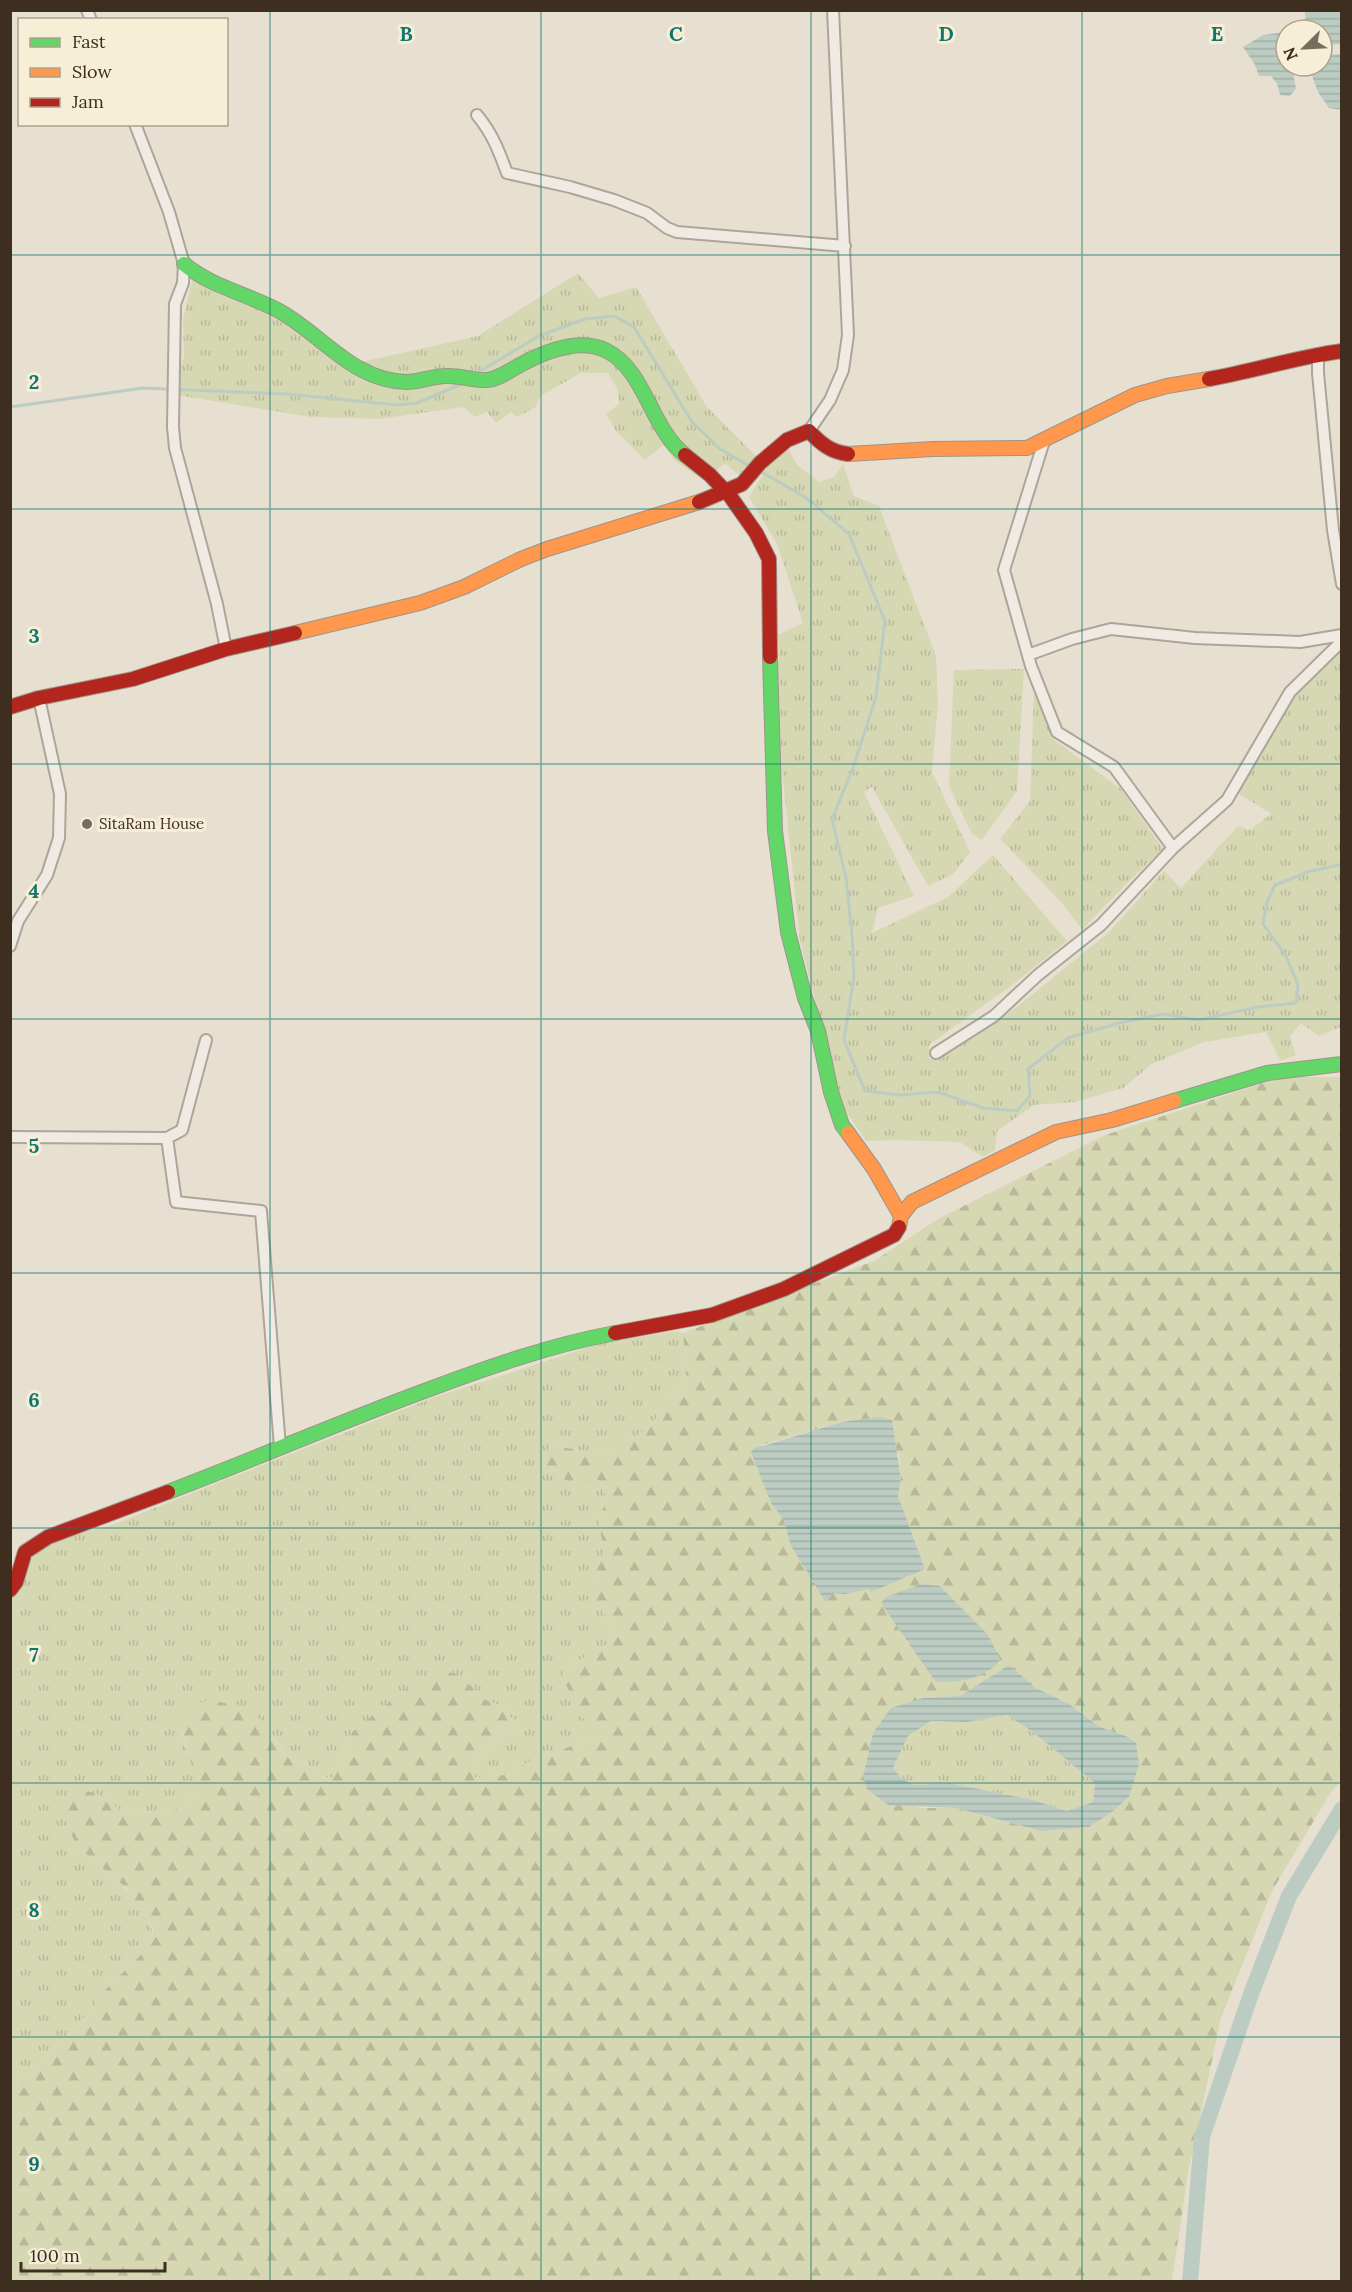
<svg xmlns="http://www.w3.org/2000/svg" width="1352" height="2292" viewBox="0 0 1352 2292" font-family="Lora,serif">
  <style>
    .grass { fill: url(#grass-tufts) }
    .forest { fill: url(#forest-firs); fill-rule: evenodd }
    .water { fill: url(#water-rules); fill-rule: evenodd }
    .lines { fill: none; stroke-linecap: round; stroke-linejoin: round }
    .stream { stroke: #bcccc2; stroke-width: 3 }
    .river { stroke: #bcccc2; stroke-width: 16 }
    .street-casing { stroke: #ada599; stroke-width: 14 }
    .fast-casing { stroke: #9c958a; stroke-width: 16 }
    .slow-casing { stroke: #9c958a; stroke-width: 16 }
    .jam-casing { stroke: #9c958a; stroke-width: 16 }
    .street { stroke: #efebe3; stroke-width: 10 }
    .fast { stroke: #63d668; stroke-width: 14 }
    .slow { stroke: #ff974d; stroke-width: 14 }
    .jam { stroke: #b3261e; stroke-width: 14 }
    .grid { fill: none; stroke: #0f766e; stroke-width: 1.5; stroke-opacity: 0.55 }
    .poi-dot { fill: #786c5e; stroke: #f7eed8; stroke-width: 2 }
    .labels { text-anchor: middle; stroke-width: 6; stroke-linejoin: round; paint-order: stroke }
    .poi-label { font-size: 15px; fill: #3d2e20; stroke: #f7eed8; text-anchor: start }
    .grid-label { font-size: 20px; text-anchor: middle; font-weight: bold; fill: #0f766e; stroke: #f7eed8; stroke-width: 6; stroke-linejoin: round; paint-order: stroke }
  </style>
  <defs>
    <pattern id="grass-tufts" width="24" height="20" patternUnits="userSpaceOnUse" patternTransform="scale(1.5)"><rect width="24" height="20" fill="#d6d7b3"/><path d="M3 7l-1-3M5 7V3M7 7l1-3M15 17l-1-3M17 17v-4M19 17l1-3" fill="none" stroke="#b9b99a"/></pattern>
    <pattern id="forest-firs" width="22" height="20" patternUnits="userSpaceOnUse" patternTransform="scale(1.5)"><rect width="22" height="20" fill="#d6d7b3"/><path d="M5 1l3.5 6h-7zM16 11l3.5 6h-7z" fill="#b9b99a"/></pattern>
    <pattern id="water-rules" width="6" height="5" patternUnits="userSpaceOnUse" patternTransform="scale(1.5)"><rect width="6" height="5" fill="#bcccc2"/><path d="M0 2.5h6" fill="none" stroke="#a2b0a6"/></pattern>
  </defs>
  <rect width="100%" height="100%" fill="#e7e0d1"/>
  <path class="grass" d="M578 273 599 298 636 287 707 407 758 458 739 475 725 464 713 472 709 487 705 481 675 461 663 445 645 460 616 431 606 414 619 404 618 390 608 373H581L540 396 536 407 517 417 511 412 496 423 487 412 475 417 463 407 379 419 311 417 178 395 176 378 184 357 183 319 193 278 222 296 253 307 295 329 343 366 478 336Z
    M786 445 797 465 819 482 834 477 843 464 854 496 879 506 936 656 938 704 932 772 970 852 953 874 928 886 872 787 864 792 914 896 878 908 872 933 948 897 993 855 1067 941 1016 982 929 1045V1059L972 1038 1018 1006 1108 933 1164 871 1181 888 1238 826 1250 830 1271 814 1238 793 1292 693 1341 645V1027L1319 1036 1301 1023 1290 1037 1296 1055 1280 1061 1266 1032 1204 1042 1152 1064 1123 1088 1075 1102 1034 1105 997 1131 995 1150 983 1157 960 1142 895 1140 866 1141 843 1107 800 941 781 761 778 635 803 623 777 544 749 497 771 461Z
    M1024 669 1017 791 982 840 972 834 949 786 954 670Z
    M1034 690 1040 699 1054 740 1121 789 1163 849 1127 883 1082 930 1063 904 1000 839 1030 801Z
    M677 1331 683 1333 686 1375 684 1382 652 1424 633 1439 601 1453 552 1446 546 1451 544 1458 572 1482 595 1478C612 1488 605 1506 598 1521L603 1545V1553L593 1578 594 1603 611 1620 613 1636 603 1648 562 1669 566 1685 595 1738 534 1759 504 1775 474 1778C478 1746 498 1740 522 1724L509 1716 498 1705 483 1699 461 1676 352 1731 341 1764 332 1778C296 1774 280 1749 262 1721L182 1733 196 1778V1794L185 1806 170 1812 154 1813 122 1811 95 1793 77 1846C98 1864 150 1903 152 1931 153 1936 152 1941 151 1945L107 1988 87 2014 42 2062 29 2074 11 2085 10 1602 35 1552 70 1535 109 1526 432 1398 605 1342Z
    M1007 1715 1033 1732 1095 1783 1093 1802 1068 1811 1032 1800 949 1783 915 1785 902 1779 893 1768 908 1736 931 1721 967 1722Z"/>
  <path class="forest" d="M1281 1077H1341V1781L1331 1792 1272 1891 1221 2018 1188 2173 1172 2281 11 2282V2085L29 2074 42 2062 87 2014 107 1988 151 1945 153 1929 146 1914 126 1888 77 1846 70 1831 67 1799 81 1790 95 1793 122 1811 154 1813 170 1812 185 1806 196 1794C196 1767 183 1744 180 1717 199 1696 214 1698 238 1708 246 1711 257 1715 263 1722 269 1728 272 1738 278 1745 290 1763 311 1776 332 1778L341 1764 352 1732 416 1681 446 1671 461 1676 483 1699 498 1705 509 1716 523 1724C500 1737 476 1748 475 1778L504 1775 534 1759 594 1738 566 1685 561 1669 603 1648 613 1636 611 1620 594 1603 592 1595 593 1578 603 1553V1545L598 1520C605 1506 612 1488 595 1478L573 1482 550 1475 544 1458 546 1451 552 1446 601 1453 633 1439 652 1424 684 1382 686 1375 683 1333 874 1261 938 1219 1105 1135ZM842 1422 899 1454 901 1479 898 1496 925 1569C895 1580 865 1594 833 1593L790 1544 784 1520 771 1503 752 1452 755 1447ZM1009 1665 1036 1688 1069 1704 1100 1727 1126 1736 1129 1797 1112 1812 1089 1827 1041 1831 956 1808H920L863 1776 873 1733 923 1698 960 1696Z"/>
  <path class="water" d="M1305 11H1341V44L1327 45 1324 49 1328 55 1341 54V110L1329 108 1318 92 1309 67 1322 66V30H1306Z
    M1286 32V66H1292L1296 89 1290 96 1280 95 1277 84 1271 76H1259L1255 65 1243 47 1263 35Z
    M879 1417 892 1420 901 1479 898 1496 925 1569 871 1592 868 1589 845 1594 834 1593 825 1601 790 1544 784 1520 771 1503 751 1452 755 1447 766 1445 842 1422Z
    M922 1584 940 1586 988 1635 1000 1659C991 1677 953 1685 935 1681L881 1603 886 1597Z
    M1009 1665 1036 1688 1069 1704 1100 1727 1126 1736 1136 1743 1139 1764 1129 1797 1112 1812 1089 1827 1041 1831 956 1808 888 1805 867 1789 863 1776 873 1733 891 1708 923 1698 960 1696ZM1007 1715 1033 1732 1095 1783 1093 1802 1067 1811 1033 1800 949 1783 915 1785 902 1779 893 1768 908 1736 931 1721 967 1722Z"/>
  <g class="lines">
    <path class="stream" d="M475 374 539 336 585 319 614 316 634 327 692 422 720 449 751 467
      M10 407 143 388 287 394 397 405 417 403 464 383
      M760 471 805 497 849 534 885 621 876 697 853 768 832 819 846 878 852 934 854 976 844 1040 865 1091 899 1095 938 1092 983 1108 1017 1111 1030 1096 1028 1069 1068 1038 1119 1023 1163 1014 1198 1020 1258 1007 1296 1003 1298 985 1286 956 1263 924 1267 902 1275 885 1308 872 1342 864"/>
    <path class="river" d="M1190 2282 1202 2137 1251 1994 1289 1896 1342 1809"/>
    <g class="street-casing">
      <path id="street" d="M87 10 91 20
        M477 115C492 133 499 151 507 173L570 187 614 200 647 213 667 228 677 232 845 246
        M135 124 169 212 184 264 183 283 175 304 173 427 175 448 217 604 226 649
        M1318 354V373L1333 530 1342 584
        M809 431 830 400 843 370 848 335 833 10
        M1044 441 1004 570 1031 666 1057 732 1114 767 1173 848 1227 800 1290 692 1342 641
        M1028 655 1072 639 1111 629 1195 638 1300 642 1342 635
        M10 946 18 921 47 875 59 838 60 794 39 698
        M206 1040 182 1130 167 1138 176 1202 261 1211 280 1447
        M936 1053 994 1016 1038 975 1101 925 1173 848
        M10 1137 167 1138"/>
    </g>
    <g class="fast-casing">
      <path id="fast" d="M184 264C213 288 249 294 281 312 323 336 354 381 406 382 420 382 433 376 446 376 460 375 474 381 487 380 499 379 510 370 520 365 544 352 580 337 607 351 645 370 651 429 685 455
        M770 657 775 831 788 932 805 998 818 1031 831 1092 842 1125 848 1133
        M1174 1101 1267 1073 1342 1064
        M168 1492C255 1459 340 1422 427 1390 488 1367 551 1345 615 1333"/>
    </g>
    <g class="slow-casing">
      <path id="slow" d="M848 454 933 449 1027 448 1135 395 1167 386 1209 379
        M295 633 420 603 464 587 521 559 547 549 699 502
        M848 1133 874 1169 901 1216
        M899 1227 901 1216 912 1202 1056 1132 1112 1120 1174 1101"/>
    </g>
    <g class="jam-casing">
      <path id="jam" d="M1209 379C1254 371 1297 357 1342 351
        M685 455 710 475 730 496 756 533 769 559 770 657
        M699 502 742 484 760 463 787 440 809 431C821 444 831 452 848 454
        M10 707 39 698 133 679 226 649 295 633
        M615 1333 712 1315 784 1289 894 1235 899 1227
        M10 1590 16 1582 25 1552 48 1537 168 1492"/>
    </g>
    <use href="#street" class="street"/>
    <use href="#fast" class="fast"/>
    <use href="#slow" class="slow"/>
    <use href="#jam" class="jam"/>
  </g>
  <path class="grid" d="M270 10V2282M541 10V2282M811 10V2282M1082 10V2282M10 255H1342M10 509H1342M10 764H1342M10 1019H1342M10 1273H1342M10 1528H1342M10 1783H1342M10 2037H1342"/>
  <circle class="poi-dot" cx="87" cy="824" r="6"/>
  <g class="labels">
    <g class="poi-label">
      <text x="99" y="829">SitaRam House</text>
    </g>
  </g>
  <g class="grid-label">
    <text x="406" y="41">B</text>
    <text x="676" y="41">C</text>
    <text x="946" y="41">D</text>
    <text x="1217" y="41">E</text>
    <text x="34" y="389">2</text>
    <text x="34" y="643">3</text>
    <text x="34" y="898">4</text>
    <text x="34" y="1153">5</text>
    <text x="34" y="1407">6</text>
    <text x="34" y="1662">7</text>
    <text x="34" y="1917">8</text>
    <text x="34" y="2171">9</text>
  </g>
  <rect width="1352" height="2292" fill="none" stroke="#3d2e20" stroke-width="24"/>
  <rect x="18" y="18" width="210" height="108" fill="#f7eed8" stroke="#ada18e" stroke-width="1.5"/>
  <rect x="30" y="38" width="30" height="9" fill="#63d668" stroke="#ada18e" stroke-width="1.5"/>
  <text x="72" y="48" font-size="18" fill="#3d2e20">Fast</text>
  <rect x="30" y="68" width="30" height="9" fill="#ff974d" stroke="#ada18e" stroke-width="1.5"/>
  <text x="72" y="78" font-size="18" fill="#3d2e20">Slow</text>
  <rect x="30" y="98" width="30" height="9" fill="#b3261e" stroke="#ada18e" stroke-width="1.5"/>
  <text x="72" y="108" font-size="18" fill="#3d2e20">Jam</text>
  <g transform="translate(1304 48) rotate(246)"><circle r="28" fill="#f7eed8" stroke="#ada18e" stroke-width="1.5"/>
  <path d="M0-4.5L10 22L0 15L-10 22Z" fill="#786c5e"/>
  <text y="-9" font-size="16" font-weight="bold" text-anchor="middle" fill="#3d2e20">N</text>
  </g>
  <path d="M21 2262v9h144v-9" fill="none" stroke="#3d2e20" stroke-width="3"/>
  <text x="30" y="2262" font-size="18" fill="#3d2e20" stroke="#f7eed8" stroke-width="4.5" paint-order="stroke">100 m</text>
</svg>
